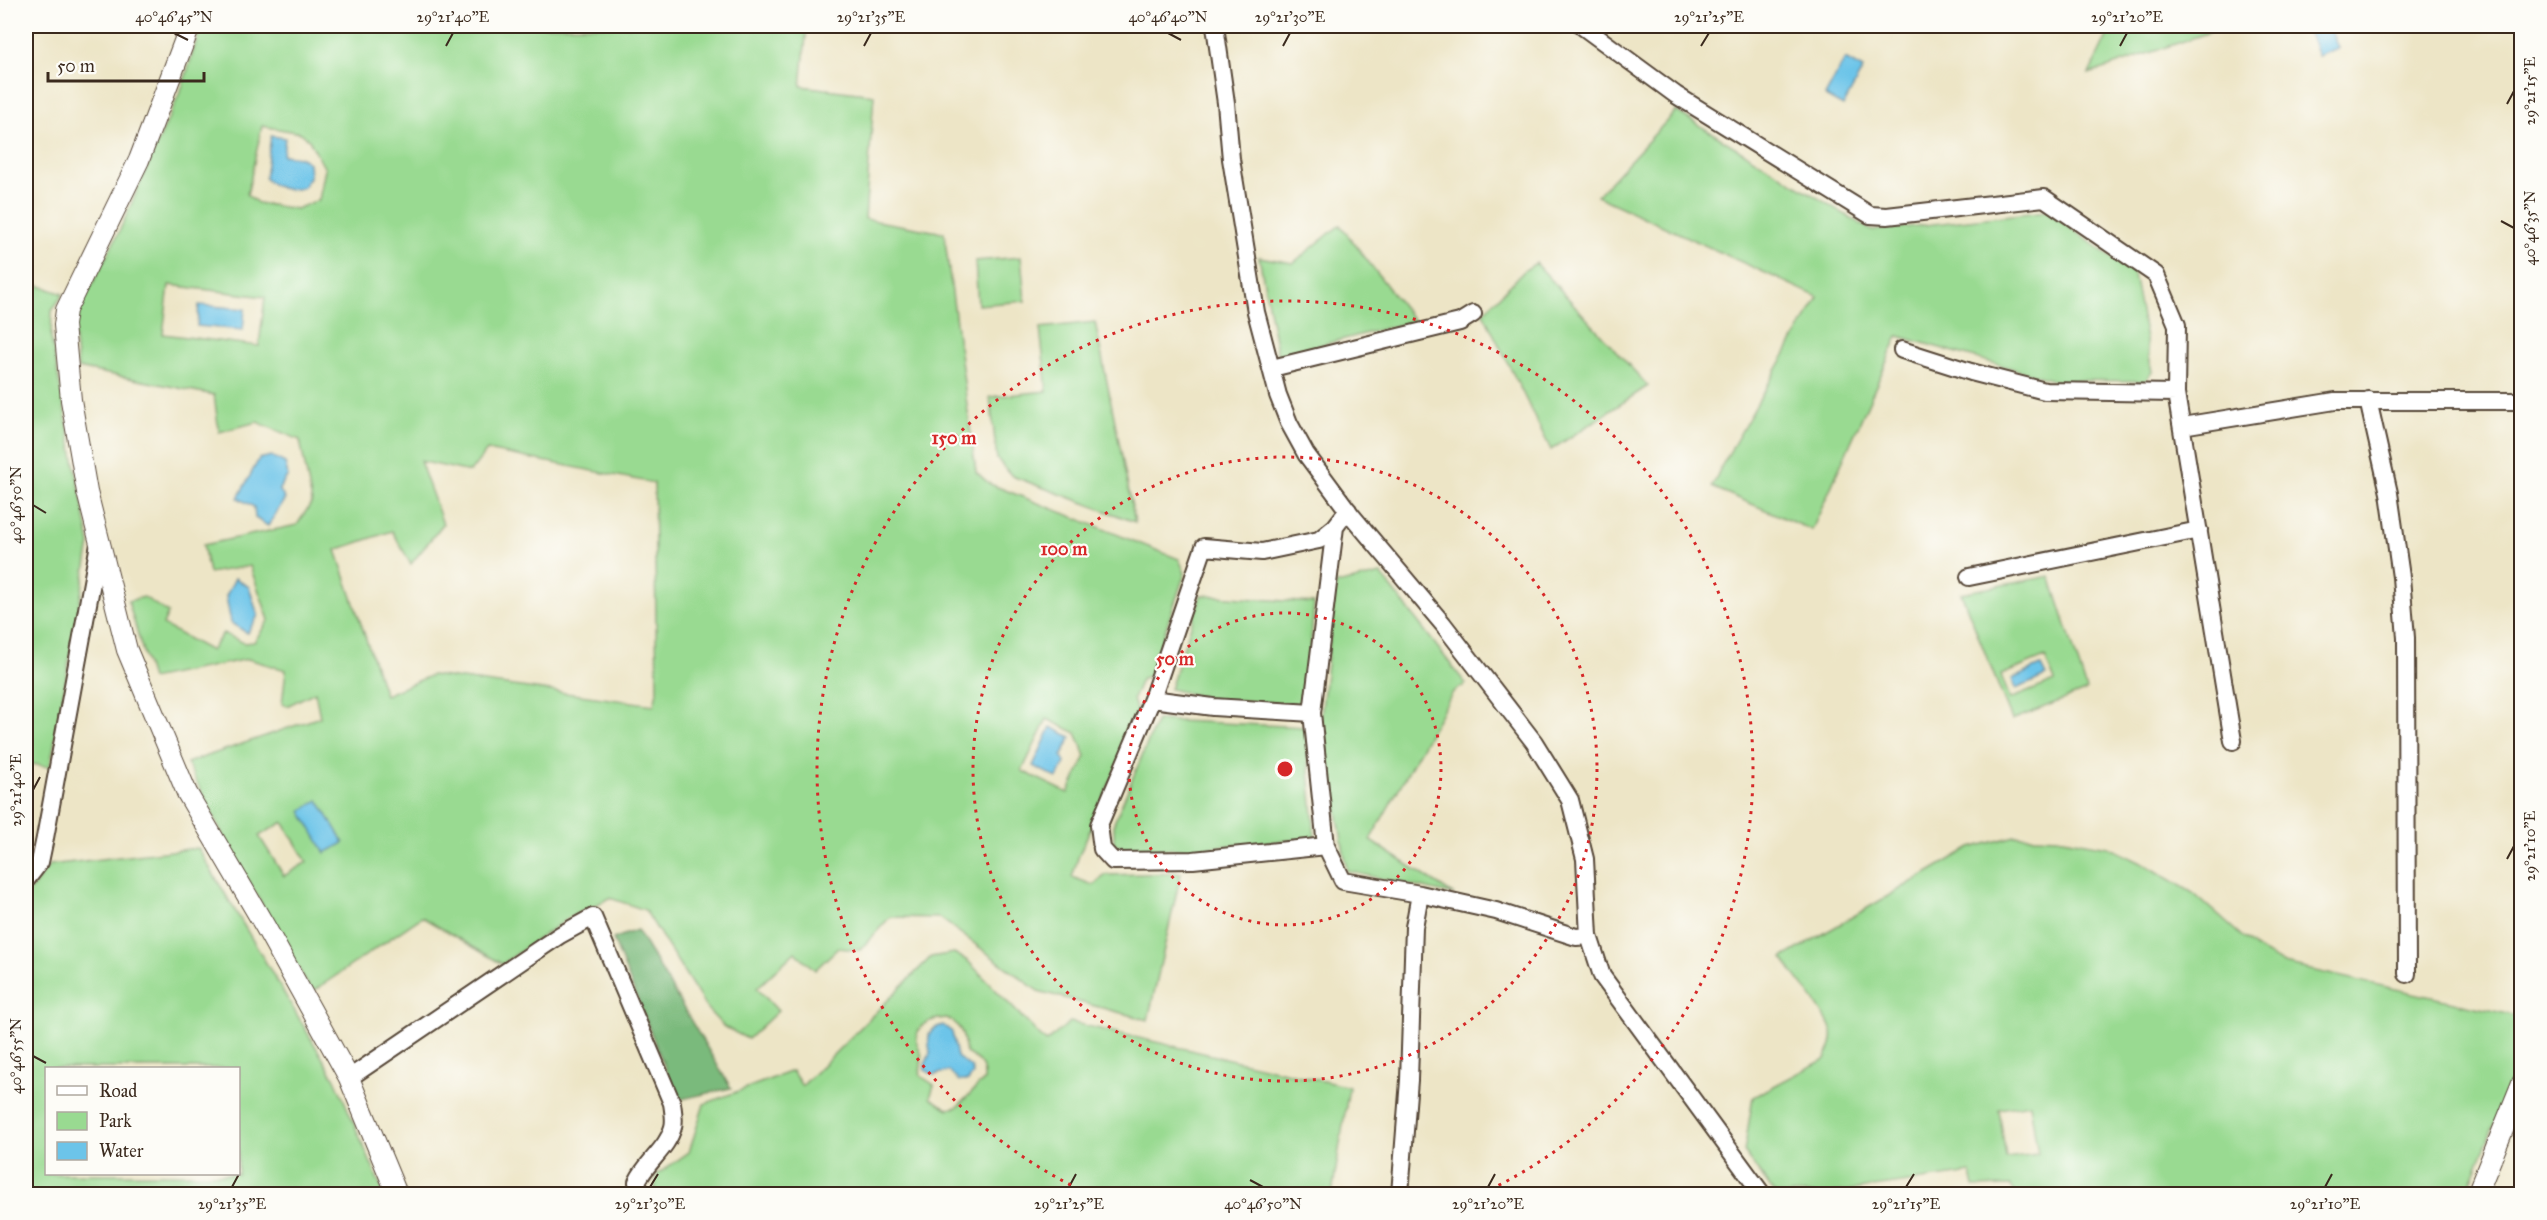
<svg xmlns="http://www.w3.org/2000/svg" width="2547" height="1220" viewBox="0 0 2547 1220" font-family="'IM FELL Great Primer',serif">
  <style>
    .green { fill: #99da91; stroke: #6a8258; stroke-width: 1.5; fill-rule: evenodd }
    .forest { fill: #7aba7b; stroke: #5a724c; stroke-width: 1.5 }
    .water { fill: #6cc4e9; stroke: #547784; stroke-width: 1.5 }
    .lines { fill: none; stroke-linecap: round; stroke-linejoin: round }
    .minor-casing { stroke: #564637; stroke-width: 20 }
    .tertiary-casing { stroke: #564637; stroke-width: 22 }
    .minor { stroke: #fff; stroke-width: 16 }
    .tertiary { stroke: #fff; stroke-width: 20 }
    .ticks { fill: none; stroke: #3b2a1e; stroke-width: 2 }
    .ring { fill: none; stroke: #d62828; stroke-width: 3; stroke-dasharray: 3 6 }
    .centre { fill: #d62828; stroke: #fdfcf7; stroke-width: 3 }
    .ring-label { font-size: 18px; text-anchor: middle; font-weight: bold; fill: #d62828; stroke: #fdfcf7; stroke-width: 4.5; stroke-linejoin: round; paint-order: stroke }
    .neatline { fill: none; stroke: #3b2a1e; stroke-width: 2 }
    .ticks-label { font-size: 15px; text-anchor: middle; fill: #3b2a1e }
  </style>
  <rect width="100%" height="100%" fill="#fdfcf7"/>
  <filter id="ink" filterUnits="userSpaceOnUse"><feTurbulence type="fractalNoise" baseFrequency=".0167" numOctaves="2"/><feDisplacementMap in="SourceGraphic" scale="12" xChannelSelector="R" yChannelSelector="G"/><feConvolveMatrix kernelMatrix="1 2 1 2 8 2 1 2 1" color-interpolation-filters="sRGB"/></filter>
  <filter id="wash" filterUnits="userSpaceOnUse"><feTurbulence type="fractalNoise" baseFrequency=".008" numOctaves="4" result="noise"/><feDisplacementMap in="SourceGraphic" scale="24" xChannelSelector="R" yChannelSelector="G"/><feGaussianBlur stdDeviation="1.35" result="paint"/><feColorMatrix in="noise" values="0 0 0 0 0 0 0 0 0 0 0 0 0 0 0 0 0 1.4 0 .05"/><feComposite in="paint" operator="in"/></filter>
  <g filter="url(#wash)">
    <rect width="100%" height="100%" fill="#ede5c6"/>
    <path class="green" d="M201 26H807L801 86 874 95 865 219 944 233 976 472 990 484 1179 559 1185 573 1150 675 1141 680 1133 699 1138 716 1078 858 1072 877 1093 885 1106 875 1181 873 1148 1020 1038 991 940 918 890 917 860 950 838 948 815 970 795 952 757 988 778 1011 748 1039 724 1027 708 1010 645 910 610 898 570 917 502 964 422 917 312 992 226 841 187 763 320 717 315 692 287 706 282 704 286 670 248 659 151 679 128 601 144 597 168 613 163 625 211 651 223 633 244 643 254 642 269 620 250 566 209 573 203 545 297 525 312 502 300 440 257 422 219 432 214 395 78 368 73 322 119 232 183 85ZM262 126 301 133 309 140 325 169 319 200 296 209 258 203 247 195ZM169 285 265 297 259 346 163 334ZM487 450 654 483 657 692 654 705 432 675 385 695 336 550 392 531 411 564 443 524 420 461 470 472ZM1047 719 1076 733 1086 756 1068 793 1022 771ZM283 822 307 862 284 876 259 836Z
      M2112 26H2227L2089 74Z
      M1676 111 1872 231 2047 211 2134 274 2152 372 2145 381 2053 380 1898 336 1812 530 1712 487 1721 467 1818 297 1597 196Z
      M1340 225 1414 321 1278 356 1259 257 1293 263Z
      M1021 257 1025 301 978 305 975 261Z
      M1536 263 1648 386 1551 450 1483 313 1525 270Z
      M26 281 63 294 52 311 51 338 90 544 50 767 26 763V520L33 476 26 374Z
      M1095 322 1135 522 1012 476 997 459 990 397 1047 391 1040 328Z
      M1381 574 1466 684 1453 692 1370 840 1454 895 1347 871 1321 717 1336 584Z
      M2050 576 2087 690 2012 720 1961 593ZM2045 657 2055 681 2010 699 2001 675Z
      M1201 595 1314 603 1306 704 1216 700 1170 689Z
      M1157 720 1305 727 1315 838 1190 849H1123L1114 843V823Z
      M2015 836 2057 838 2108 847 2148 866 2193 893 2254 947 2284 964 2521 1017V1057L2466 1194H2015L2010 1186 1974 1187 1971 1173 1824 1194H1775L1744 1152 1753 1097 1825 1059C1829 1051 1834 1040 1832 1032 1827 1013 1794 975 1782 958L1970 848ZM2030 1104 2038 1154 2006 1158 1999 1109Z
      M198 848 335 1079 384 1194H26V897L49 865ZM46 1068H238V1174H46Z
      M954 953 968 961 1046 1042 1070 1022 1349 1087 1332 1194H653L658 1174 689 1152 704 1104 792 1071 802 1086 931 957ZM947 1018C965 1029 962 1034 966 1053 979 1060 985 1065 984 1080L957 1107 948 1109 930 1098 934 1085 921 1076C919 1068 922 1065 922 1057 922 1052 918 1048 917 1043 914 1023 932 1019 947 1018Z"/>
    <path class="forest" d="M637 930 731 1088 678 1100 613 939Z"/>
    <path class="water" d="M2306 26H2329L2338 48 2318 56Z
      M1845 59 1863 69 1843 106 1825 96Z
      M271 136 285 138 283 155 300 157 309 163 310 175 304 187C291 192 275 189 265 178Z
      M199 305 245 309 243 330 197 326Z
      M271 456 285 463 288 475 279 489 285 499 268 526 255 518 254 507 238 498 259 459Z
      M235 578 249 587 258 616 247 633 231 623 226 596Z
      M2041 666 2046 676 2016 689 2012 679Z
      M1051 727 1071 737 1062 756 1065 763 1057 778 1033 766Z
      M318 800 344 843 325 853 301 811Z
      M943 1025 952 1032 957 1057 972 1068 973 1074 968 1081H959L949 1071 934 1075 925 1070C923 1062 930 1059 930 1052 928 1038 925 1030 943 1025Z"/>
  </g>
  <g filter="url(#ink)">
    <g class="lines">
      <g class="minor-casing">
        <path id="minor" d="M1215 26 1226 103 1231 159 1256 312 1278 395 1289 423 1306 454 1352 516 1443 624 1534 742 1570 800 1585 859 1589 936 1602 976 1762 1194
          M1582 26 1676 95 1870 215 1887 216 2044 198 2156 275 2177 325 2176 393 2233 741
          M1902 350 1971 372 2045 391 2176 393
          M1272 368 1460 322 1473 314
          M2368 400 2389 493 2401 577 2406 638 2407 974
          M2182 426 2335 401H2522
          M1969 577 2199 530
          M1152 699 1213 707 1312 713 1335 527
          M1312 713 1326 846 1343 881 1420 894
          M1326 846 1193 860 1113 861 1102 849 1099 825 1152 699 1204 547 1262 552 1319 540 1335 527 1348 510
          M26 880 40 862 45 838 99 544
          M349 1078 560 935 593 917 672 1103C673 1110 675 1120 673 1127 668 1148 646 1162 637 1182L641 1194
          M1400 1194 1409 1080 1414 927 1420 894 1496 911 1576 937 1589 936"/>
      </g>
      <g class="tertiary-casing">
        <path id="tertiary" d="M190 26 139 160 66 310 64 325 71 400 87 492 127 650 187 793 266 928 349 1078 397 1194
          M2477 1194 2522 1083"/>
      </g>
      <use href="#minor" class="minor"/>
      <use href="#tertiary" class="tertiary"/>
    </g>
  </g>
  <path class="ticks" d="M174 33 188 40M1168 33 1181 40M446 46 453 33M864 46 871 33M1283 46 1290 33M1701 46 1709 33M2120 46 2127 33M2507 104 2514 91M2501 221 2514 228M33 505 46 513M33 790 40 777M2507 859 2514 846M33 1056 46 1063M1250 1180 1263 1187M232 1187 239 1174M650 1187 658 1174M1069 1187 1076 1174M1488 1187 1495 1174M1906 1187 1914 1174M2325 1187 2332 1174"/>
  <g class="ring">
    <circle cx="1285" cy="769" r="156"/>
    <circle cx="1285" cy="769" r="312"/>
    <path d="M1087 1193A468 468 0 1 1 1483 1193"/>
  </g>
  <circle cx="1285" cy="769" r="9" class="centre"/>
  <g class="ring-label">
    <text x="954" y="444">150 m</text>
    <text x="1064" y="555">100 m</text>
    <text x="1175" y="665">50 m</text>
  </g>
  <rect width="2547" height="1220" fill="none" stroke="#fdfcf7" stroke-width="66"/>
  <rect x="45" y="1067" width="195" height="108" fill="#fdfcf7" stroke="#afa8a0" stroke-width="1.5"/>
  <rect x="57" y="1086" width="30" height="9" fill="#ffffff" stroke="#afa8a0" stroke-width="1.5"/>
  <text x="99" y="1097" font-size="18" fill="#3b2a1e">Road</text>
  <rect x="57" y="1112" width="30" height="18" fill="#99da91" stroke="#afa8a0" stroke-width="1.5"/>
  <text x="99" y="1127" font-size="18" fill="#3b2a1e">Park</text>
  <rect x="57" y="1142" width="30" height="18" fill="#6cc4e9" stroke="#afa8a0" stroke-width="1.5"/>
  <text x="99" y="1157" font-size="18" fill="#3b2a1e">Water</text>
  <path d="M48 72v9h156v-9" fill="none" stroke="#3b2a1e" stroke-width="3"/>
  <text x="57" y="72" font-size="18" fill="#3b2a1e" stroke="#fdfcf7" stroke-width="4.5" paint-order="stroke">50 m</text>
  <rect x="33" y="33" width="2481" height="1154" class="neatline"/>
  <g class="ticks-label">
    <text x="174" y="22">40°46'45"N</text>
    <text x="453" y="22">29°21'40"E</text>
    <text x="871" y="22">29°21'35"E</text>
    <text x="1168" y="22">40°46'40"N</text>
    <text x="1290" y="22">29°21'30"E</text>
    <text x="1709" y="22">29°21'25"E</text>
    <text x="2127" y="22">29°21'20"E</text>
    <text transform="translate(2530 91) rotate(-90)" y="5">29°21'15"E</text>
    <text transform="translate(2530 228) rotate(-90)" y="5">40°46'35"N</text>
    <text transform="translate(16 505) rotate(-90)" y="5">40°46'50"N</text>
    <text transform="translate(16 790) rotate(-90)" y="5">29°21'40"E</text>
    <text transform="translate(2530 846) rotate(-90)" y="5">29°21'10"E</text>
    <text transform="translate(16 1056) rotate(-90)" y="5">40°46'55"N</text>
    <text x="232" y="1209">29°21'35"E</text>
    <text x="650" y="1209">29°21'30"E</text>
    <text x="1069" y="1209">29°21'25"E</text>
    <text x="1263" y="1209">40°46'50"N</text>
    <text x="1488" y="1209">29°21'20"E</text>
    <text x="1906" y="1209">29°21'15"E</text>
    <text x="2325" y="1209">29°21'10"E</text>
  </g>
</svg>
